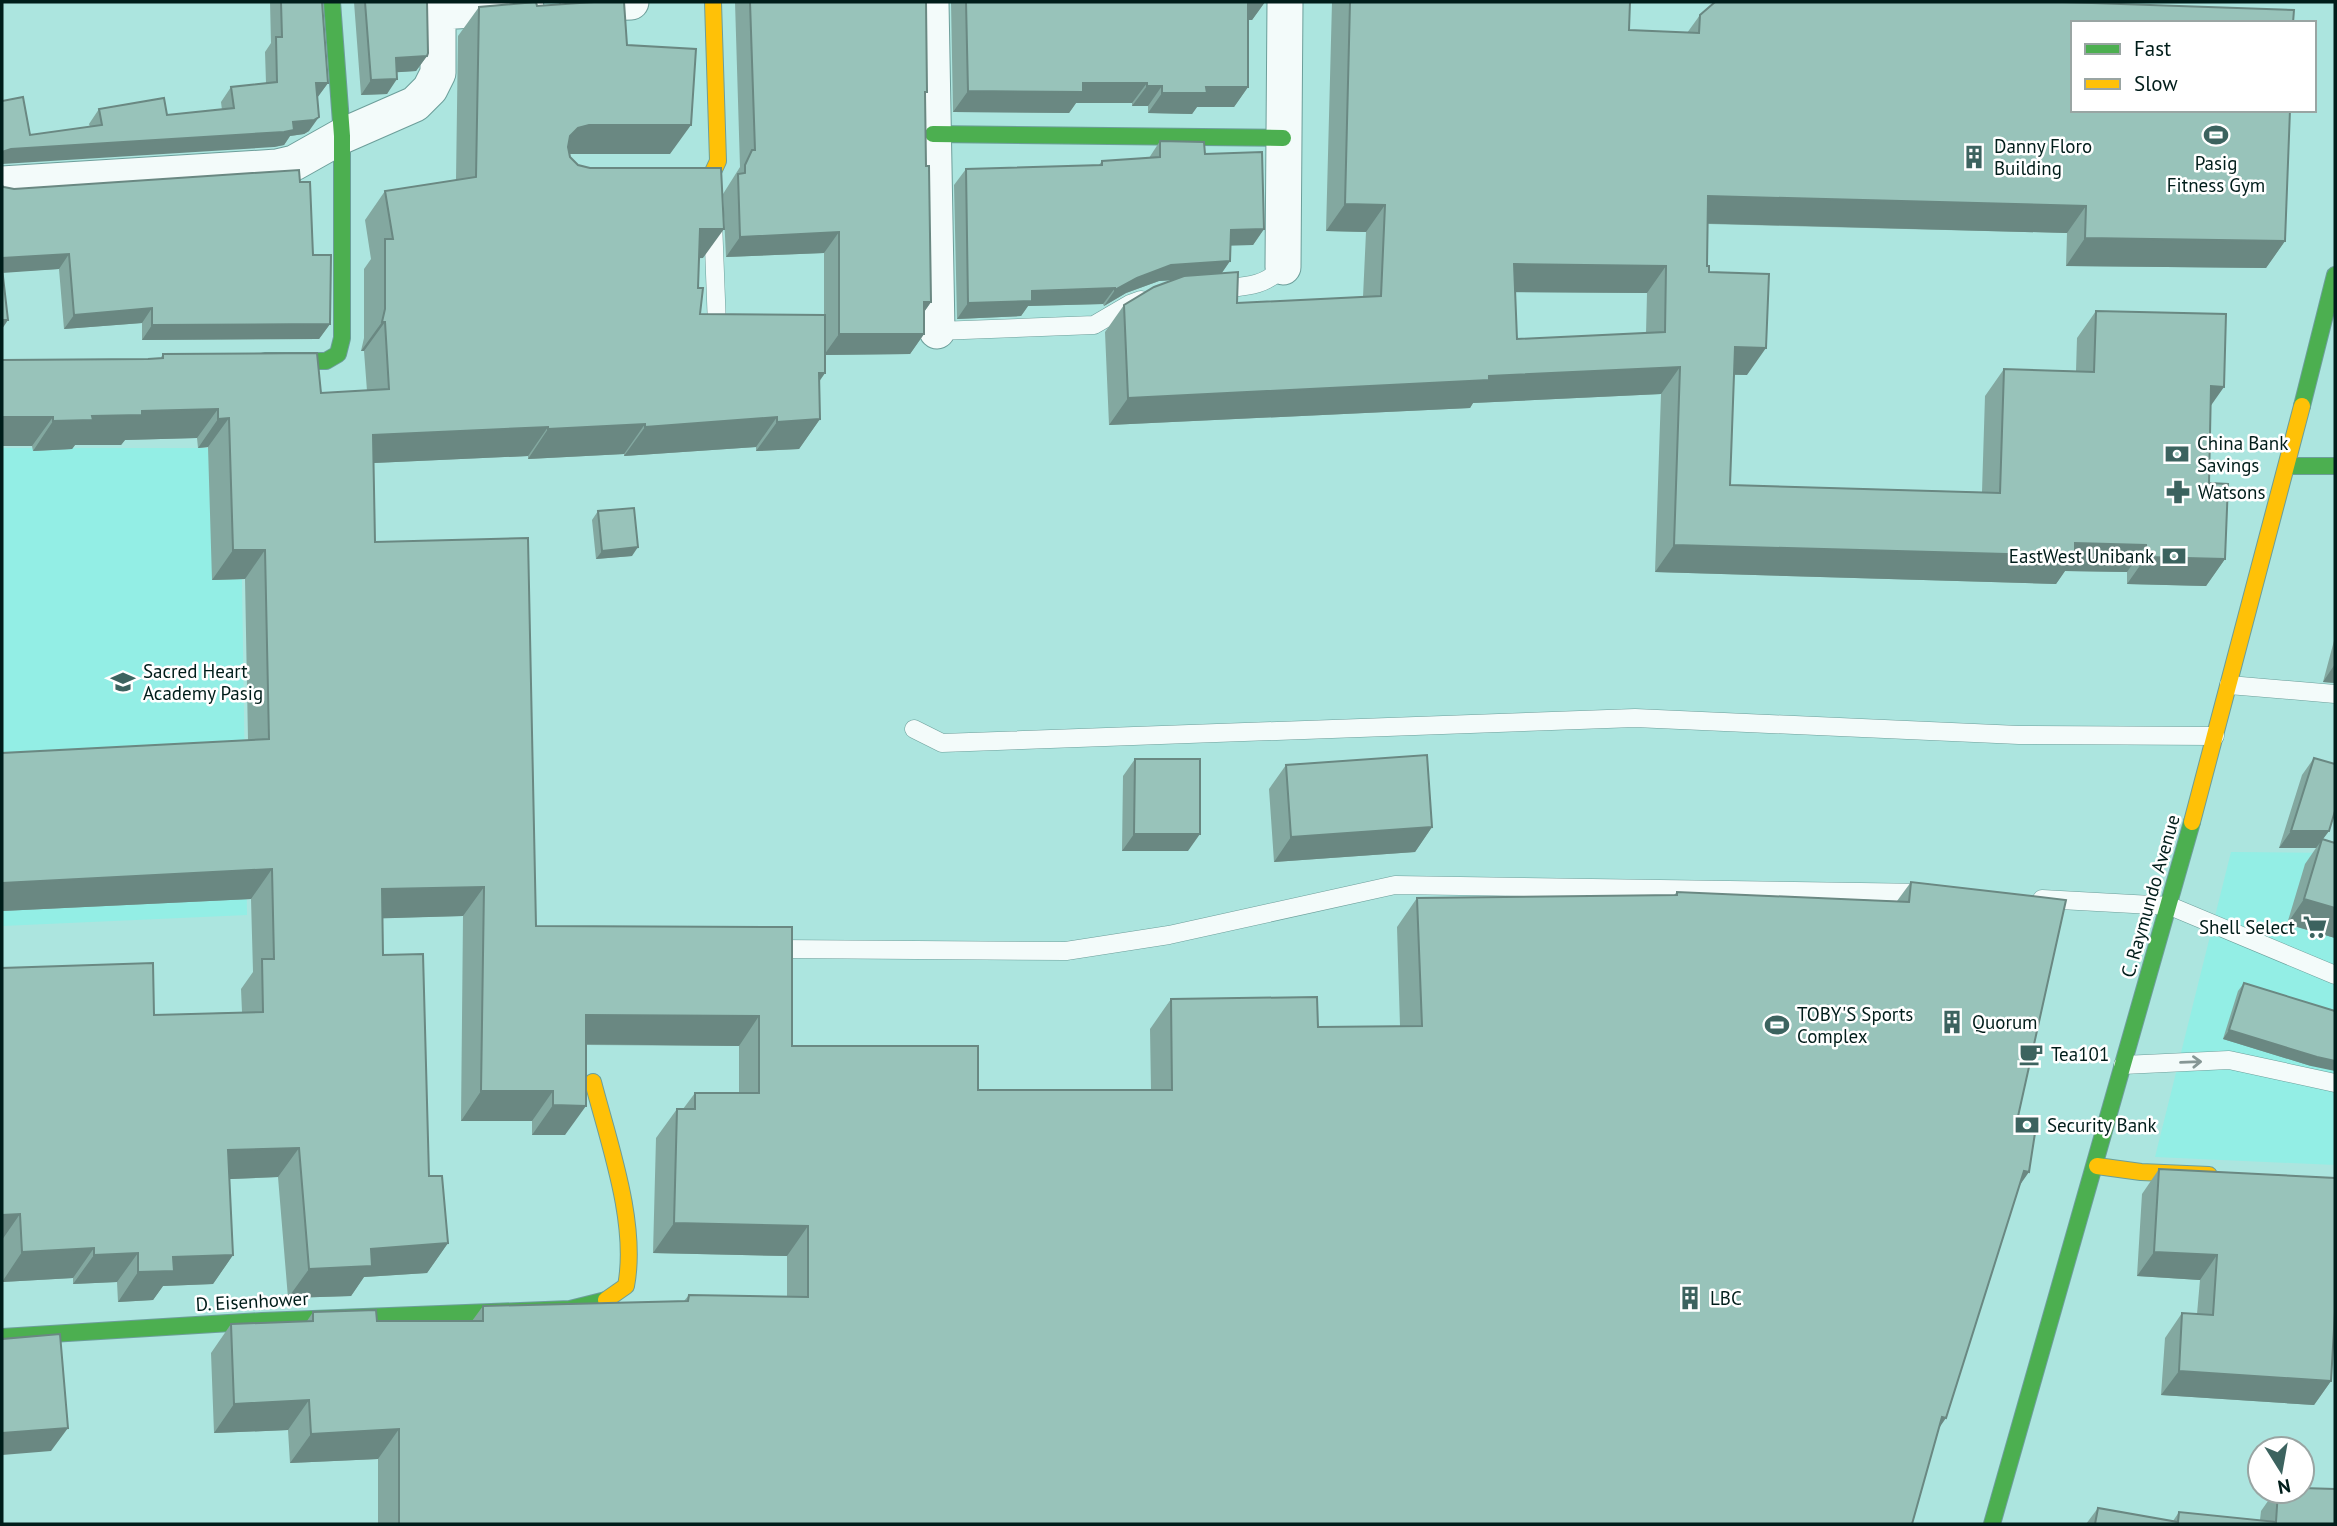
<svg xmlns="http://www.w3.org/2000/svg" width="2337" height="1526" viewBox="0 0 2337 1526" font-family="'PT Sans',sans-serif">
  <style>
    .built { fill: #93eee5 }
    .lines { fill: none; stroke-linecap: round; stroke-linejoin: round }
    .lane-casing { stroke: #6c9e9a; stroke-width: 19 }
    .street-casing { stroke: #6c9e9a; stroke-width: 37 }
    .fast-casing { stroke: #6c9e9a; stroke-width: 18 }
    .slow-casing { stroke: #6c9e9a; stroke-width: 18 }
    .lane { stroke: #f3fbfa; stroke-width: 18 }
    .street { stroke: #f3fbfa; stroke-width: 35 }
    .fast { stroke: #4caf50; stroke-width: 16 }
    .slow { stroke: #ffc107; stroke-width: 16 }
    .wall { fill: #83a8a0; fill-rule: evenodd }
    .shaded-wall { fill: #6a8882 }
    .building { fill: #98c3ba; stroke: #6a8882; stroke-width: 2; fill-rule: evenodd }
    .oneway { stroke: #869795 }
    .labels { text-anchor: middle; stroke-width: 5; stroke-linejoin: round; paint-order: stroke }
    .poi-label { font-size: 19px; fill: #001d1a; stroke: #fff; text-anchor: start }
    .street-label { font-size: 19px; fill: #001d1a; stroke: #fff }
  </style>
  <rect width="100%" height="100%" fill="#ace5df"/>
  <path class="built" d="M2 448H240L247 915 2 926Z
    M2231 852 2335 853V1165L2155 1157Z"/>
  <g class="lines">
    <g class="lane-casing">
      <path id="lane" d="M713 221 717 326
        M1216 289C1244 286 1263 288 1283 267
        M937 331 1094 325 1130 304 1141 300
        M2229 685 2335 694
        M914 729 942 743 1635 718 2019 735 2215 736
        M2042 899 2170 906 2335 975
        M779 949 1066 951 1169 935 1395 885 1927 893
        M2123 1065 2229 1060 2335 1083"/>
    </g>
    <g class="street-casing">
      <path id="street" d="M931 2 937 331
        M578 4 631 2
        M438 12 526 7
        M2 184 277 167 294 163 342 136 415 104 430 89 438 73V2
        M1283 267 1285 2"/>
    </g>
    <g class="fast-casing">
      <path id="fast" d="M933 134 1283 138
        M265 361H326L338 354 342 338V136L332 2
        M2302 406 2335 275
        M2287 466H2335
        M2 1337 262 1321 570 1309 606 1300
        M1992 1524 2192 822"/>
    </g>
    <g class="slow-casing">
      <path id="slow" d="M669 176H711L718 161 713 2
        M2192 822 2302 406
        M593 1082C609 1143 638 1224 626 1286L606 1300
        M2097 1166 2141 1172 2209 1175"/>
    </g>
    <use href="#lane" class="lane"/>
    <use href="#street" class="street"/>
    <use href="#fast" class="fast"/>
    <use href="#slow" class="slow"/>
  </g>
  <path class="wall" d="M270 2H322L328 83 317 98 309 131 304 134 290 136 284 145 274 147 30 135 90 127 89 124 99 109 167 115 222 110 221 102 231 87 266 83 265 52 271 43Z
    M354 2H427V56L416 71 397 72 387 94 361 95Z
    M735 2H926V166L931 302 924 312V334L910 354 825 355V373L819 382 820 419 799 449 756 451V447L624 456V454L528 459V456L373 463 375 542 536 926 792 927V1046L978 1090H1151L1150 1029 1171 999 1318 1027 1400 1026 1397 927 1417 898 1674 895 1677 892 1897 901 1911 882 2015 1130 2019 1186 1939 1429 1912 1524H378V1459L290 1463 288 1430 214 1433 211 1353 231 1324 307 1321 313 1312 377 1321H472L483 1306 684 1301 689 1295 787 1297V1256L653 1253 656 1138 677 1109H683L695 1093H739V1046L586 1045 565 1135H532V1121H461L463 916 383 918V955L429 1176 448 1243 427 1273 364 1277 351 1296 288 1298 278 1177 229 1179 233 1255 213 1284 163 1286 153 1300 118 1302 117 1282 73 1284V1278L2 1282V968L154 1015 242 1012 241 989 253 972 251 899 2 911V753L248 740 245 579 212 580 208 447 198 448 197 438 125 440 121 445H75L72 449 33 451 32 446H2V360L160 359 163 354 321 393 367 391 364 351H361L364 338V269L371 259 365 220 385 191 456 180 458 36 479 7 537 6 627 45 670 154H570V157L578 165 703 258H699L698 288 700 314 824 315V253L726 257 723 194 740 167Z
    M951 2H1265L1252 20H1248V87L1234 107H1197L1192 114 1148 113V106H1132V103H1076L1069 113 953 112Z
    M1332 2H1630L1629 30 1687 33 1700 15 2285 241 2266 268 2066 266 2067 233 1708 224 1707 266 1747 375H1734L1730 485 1982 492 1985 396 2004 369 2076 371 2077 338 2096 311 2211 405 2209 483 2225 559 2206 586 2127 584V572L2065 571 2056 584 1655 572 1661 394 1473 403 1470 408 1109 425 1105 332 1124 305 1173 280 1159 281 1126 293 1104 306 1103 304 1028 306 1021 316 957 319 954 185 966 169 1099 165 1102 161 1149 158 1160 141 1205 154 1264 229 1253 245H1231L1230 261 1221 274 1237 303 1363 297 1366 232 1326 231ZM1515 292 1647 293 1646 333 1517 339Z
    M4 187 313 255 330 324 319 339 142 340V323L64 329 59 269 2 272Z
    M598 511 632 556 596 559 592 520Z
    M2335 637V683L2323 682Z
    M2314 758 2329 831 2323 839 2335 938 2287 924 2305 864 2316 848H2279L2302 775Z
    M1135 759 1188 851H1122L1123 776Z
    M1286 765 1432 827 1415 852 1274 862 1269 789Z
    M2244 983 2311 1066 2223 1039 2238 991Z
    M2159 1169 2335 1178V1336H2334L2331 1381 2314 1405 2161 1395 2165 1338 2182 1313 2197 1314 2200 1280 2137 1276 2142 1194Z
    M2275 1491H2302L2335 1524H2086L2098 1508 2173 1521 2179 1512 2260 1520 2261 1511Z"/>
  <path class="shaded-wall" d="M1246 2H1265L1252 20H1233Z
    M427 56 416 71 386 73 396 58Z
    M397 79 387 94 361 95 371 80Z
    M316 83H328L317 98Z
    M1083 83H1147L1132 103H1076L1069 113 953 112 968 91Z
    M1147 86H1162L1148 106H1132Z
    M1206 87H1248L1234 107H1197L1192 114 1148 113 1162 93Z
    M319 117 309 131 304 134 290 136 284 145 274 147 2 164V152L11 149 293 122Z
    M589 125H691L670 154H568L550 166 570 136 578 128Z
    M1708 196 2086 206 2067 233 1689 223Z
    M1345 204 1385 205 1366 232 1326 231Z
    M700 229H724L703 258 679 259Z
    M1264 229 1253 245 1220 246 1231 230Z
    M839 232 824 253 726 257 740 237Z
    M2085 238 2285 241 2266 268 2066 266Z
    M69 254 59 269 2 273V258Z
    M1230 261 1219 277 1159 281 1126 293 1104 306 1115 290 1137 278 1171 265Z
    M1514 264 1666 266 1647 293 1495 292Z
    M1115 288 1103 304 1028 306 1021 316 957 319 968 303 1032 291Z
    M924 302H931L917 322Z
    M152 308 142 323 64 329 74 315Z
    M2 320H8L2 329Z
    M382 322H385L364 351H361Z
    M330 324 319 339 142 340 152 325Z
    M839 334H924L910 354 824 355Z
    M1735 347 1766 348 1747 375 1716 374Z
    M1680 367 1661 394 1473 403 1470 408 1109 425 1128 398 1489 376Z
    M819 373H825L804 402Z
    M2211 386 2224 387 2205 414Z
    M218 409 197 438 125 440 121 445H75L72 449 33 451 53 421 92 416 142 411Z
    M2 417H53L32 446H2Z
    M777 417 756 447 624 456 645 427Z
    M229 418 208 447 198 448 218 419Z
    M820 419 799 449 756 451 777 422Z
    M645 424 624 454 528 459 548 429Z
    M548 427 528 456 352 464 373 435Z
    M2075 543 2146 545 2127 572 2065 571 2056 584 1655 572 1674 545Z
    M638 547 632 556 596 559 602 551Z
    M233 550H265L245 579 212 580Z
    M2146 557 2225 559 2206 586 2127 584Z
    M2335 664V683L2323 682Z
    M1432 827 1415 852 1274 862 1291 837Z
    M2291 831H2329L2316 848H2279Z
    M1134 834H1200L1188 851H1122Z
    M272 869 251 899 2 911V883Z
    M484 887 463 916 361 919 382 889Z
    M2304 899 2335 908V938L2287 924Z
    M586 1015 759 1016 739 1046 566 1044Z
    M2229 1030 2335 1061V1071L2311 1066 2223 1039Z
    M481 1091H553L532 1121H461Z
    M553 1105 586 1106 565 1135H532Z
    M299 1148 278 1177 207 1180 228 1150Z
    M2024 1171 2029 1172 2008 1202Z
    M20 1214 2 1240V1215Z
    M674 1223 808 1226 787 1256 653 1253Z
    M448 1243 427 1273 364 1277 351 1296 288 1298 309 1269 371 1249Z
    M94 1248 73 1278 2 1282 22 1252Z
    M2154 1252 2217 1255 2200 1280 2137 1276Z
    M138 1253 117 1282 73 1284 94 1255Z
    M233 1255 213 1284 163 1286 153 1300 118 1302 138 1272 173 1257Z
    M2179 1371 2331 1381 2314 1405 2161 1395Z
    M309 1400 288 1430 214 1433 234 1404Z
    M1942 1417 1946 1418 1926 1447Z
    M68 1428 51 1451 2 1455V1433Z
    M399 1429 378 1459 290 1463 311 1434Z"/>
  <path class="building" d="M281 2H322L328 83H316L319 117 314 120 293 122 294 130 284 132 11 149 2 152V101L23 97 30 135 102 125 99 109 164 98 167 115 234 108 231 87 277 82 276 37H282Z
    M365 2H427L428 53 427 56 396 58 397 79 371 80Z
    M536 2 537 6 594 2H624L627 45 696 49 691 125H589L578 128 570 136 568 147 570 157 578 165 590 168H721L724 229H700L698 288H703L700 314 825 315V373H819L820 419 777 422V417L645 427V424L548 429V427L373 435 375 542 528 538 536 926 792 927V1046H978V1090H1172L1171 999 1317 997 1318 1027 1422 1026 1417 898 1677 895V892L1909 902 1911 882 2066 900 2015 1130 2035 1133 2029 1172 2024 1171 1946 1418 1942 1417 1912 1524H399V1429L311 1434 309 1400 234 1404 231 1324 313 1321V1312L376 1310 377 1321H483V1306L688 1301 689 1295 808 1297V1226L674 1223 677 1109H695V1093H759V1016L586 1015V1106L553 1105V1091H481L484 887 382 889 383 955 423 954 429 1176H442L448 1243 371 1249 372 1266 309 1269 299 1148 228 1150 233 1255 173 1257 174 1271 138 1272V1253L94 1255V1248L22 1252 20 1214 2 1215V968L153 963 154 1015 263 1012 262 959H274L272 869 2 883V753L269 739 265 550H233L229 418 218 419V409L142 411V415L92 416 93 420 53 421V417H2V360L148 359 163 358V354L317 353 321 393 389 389 385 322H382L385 309V239H393L385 191 476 177 479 7Z
    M750 2H926L927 92H925L926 166H929L931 302H924V334H839V232L740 237 738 174 745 173V165L752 150H755Z
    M966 2H1248V87H1206L1207 93H1162V86H1147V83H1083V92L968 91Z
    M1350 2H1630L1629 30 1699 33 1700 15 1715 2H2063L2294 10 2293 23H2073V110H2290L2285 241 2085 238 2086 206 1708 196 1707 266H1709V272L1769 274 1766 348 1735 347 1730 485 2000 493 2004 369 2094 372 2096 311 2226 314 2224 387 2211 386 2209 483 2228 484 2225 559 2146 557V545L2075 543V556L1674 545 1680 367 1489 376V380L1128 398 1124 305 1154 287 1184 276 1238 272 1237 303 1381 296 1385 205 1345 204ZM1514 264 1666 266 1665 332 1517 339Z
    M1160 141 1204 142 1205 154 1262 152 1264 229 1231 230 1230 261 1171 265 1137 278 1115 290V288L1032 291V301L968 303 966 169 1102 165V161L1160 157Z
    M299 170 300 182H310L313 255H331L330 324 152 325V308L74 315 69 254 2 258V186L4 187 14 189Z
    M2 268 8 320H2Z
    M634 508 638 547 602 551 598 511Z
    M1427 755 1432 827 1291 837 1286 765Z
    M2314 758 2335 764V811L2329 831H2291Z
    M1135 759H1200V834H1134Z
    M2322 839 2335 843V908L2304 899Z
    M2244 983 2335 1011V1061L2317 1057 2229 1030Z
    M2159 1169 2335 1178V1312L2331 1381 2179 1371 2182 1313 2213 1315 2217 1255 2154 1252Z
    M60 1334 68 1428 2 1433V1339Z
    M2302 1488 2335 1489V1524H2095L2098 1508 2178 1522 2179 1512 2276 1522 2278 1491H2302Z"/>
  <defs><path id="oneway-shaft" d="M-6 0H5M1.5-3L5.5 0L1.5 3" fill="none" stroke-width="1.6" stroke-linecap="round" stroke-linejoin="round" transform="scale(1.75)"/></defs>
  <use class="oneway" href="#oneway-shaft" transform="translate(2191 1062) rotate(-2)"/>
  <defs>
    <g id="stadium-bare" transform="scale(1.89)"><path d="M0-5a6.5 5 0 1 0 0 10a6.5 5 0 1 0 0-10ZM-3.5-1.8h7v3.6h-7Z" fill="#3c635f" stroke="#fff" stroke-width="2.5" paint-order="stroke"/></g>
    <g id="building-bare" transform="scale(1.89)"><path d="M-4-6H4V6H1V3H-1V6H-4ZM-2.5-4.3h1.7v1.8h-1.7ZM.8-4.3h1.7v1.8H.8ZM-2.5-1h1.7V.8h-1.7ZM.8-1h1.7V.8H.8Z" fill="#3c635f" stroke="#fff" stroke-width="2.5" paint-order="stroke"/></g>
    <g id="bank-bare" transform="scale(1.89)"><path d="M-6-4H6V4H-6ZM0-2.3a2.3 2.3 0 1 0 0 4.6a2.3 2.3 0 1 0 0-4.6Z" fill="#3c635f" stroke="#fff" stroke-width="2.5" paint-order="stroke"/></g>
    <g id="pharmacy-bare" transform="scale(1.89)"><path d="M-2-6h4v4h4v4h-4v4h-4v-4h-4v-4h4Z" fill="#3c635f" stroke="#fff" stroke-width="2.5" paint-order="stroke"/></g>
    <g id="school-bare" transform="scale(1.89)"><path d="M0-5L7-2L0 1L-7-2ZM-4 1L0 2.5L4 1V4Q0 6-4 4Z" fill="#3c635f" stroke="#fff" stroke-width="2.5" paint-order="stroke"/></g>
    <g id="supermarket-bare" transform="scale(1.89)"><path d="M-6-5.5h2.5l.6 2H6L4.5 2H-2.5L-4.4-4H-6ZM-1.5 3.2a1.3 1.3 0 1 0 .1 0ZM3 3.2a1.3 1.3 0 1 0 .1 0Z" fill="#3c635f" stroke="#fff" stroke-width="2.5" paint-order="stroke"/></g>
    <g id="cafe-bare" transform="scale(1.89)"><path d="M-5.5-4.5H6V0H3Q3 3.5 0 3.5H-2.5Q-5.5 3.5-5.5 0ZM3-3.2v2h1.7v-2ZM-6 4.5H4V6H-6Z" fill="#3c635f" stroke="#fff" stroke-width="2.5" paint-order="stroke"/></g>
  </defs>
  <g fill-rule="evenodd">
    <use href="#stadium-bare" x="2216" y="135"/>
    <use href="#building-bare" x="1974" y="157"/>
    <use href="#bank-bare" x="2177" y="454"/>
    <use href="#pharmacy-bare" x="2178" y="492"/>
    <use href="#bank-bare" x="2174" y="556"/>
    <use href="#school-bare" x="123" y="682"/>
    <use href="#supermarket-bare" x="2315" y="927"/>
    <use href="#building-bare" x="1952" y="1022"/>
    <use href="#stadium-bare" x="1777" y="1025"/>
    <use href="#cafe-bare" x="2031" y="1054"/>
    <use href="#bank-bare" x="2027" y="1125"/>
    <use href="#building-bare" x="1690" y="1298"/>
  </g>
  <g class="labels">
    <g class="poi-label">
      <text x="1994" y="153">Danny Floro<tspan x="1994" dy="22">Building</tspan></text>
      <text x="2216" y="170" text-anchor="middle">Pasig<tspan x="2216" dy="22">Fitness Gym</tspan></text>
      <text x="2197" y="450">China Bank<tspan x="2197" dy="22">Savings</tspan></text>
      <text x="2198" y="499">Watsons</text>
      <text x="2154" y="563" text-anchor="end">EastWest Unibank</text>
      <text x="143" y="678">Sacred Heart<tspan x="143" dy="22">Academy Pasig</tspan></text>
      <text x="2295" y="934" text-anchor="end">Shell Select</text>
      <text x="1797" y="1021">TOBY'S Sports<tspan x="1797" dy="22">Complex</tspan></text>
      <text x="1972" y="1029">Quorum</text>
      <text x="2051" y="1061">Tea101</text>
      <text x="2047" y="1132">Security Bank</text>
      <text x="1710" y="1305">LBC</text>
    </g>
    <g class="street-label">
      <text transform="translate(2150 896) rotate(-74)" y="7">C. Raymundo Avenue</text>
      <text transform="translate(252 1301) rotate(-3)" y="7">D. Eisenhower</text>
    </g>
  </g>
  <rect width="2337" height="1526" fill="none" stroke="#001d1a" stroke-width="7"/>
  <rect x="2071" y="21" width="245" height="91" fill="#ffffff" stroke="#99a5a3" stroke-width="2"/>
  <rect x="2085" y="44" width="35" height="10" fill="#4caf50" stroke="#99a5a3" stroke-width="2"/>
  <text x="2134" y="56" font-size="21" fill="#001d1a">Fast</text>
  <rect x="2085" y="79" width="35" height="10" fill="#ffc107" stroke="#99a5a3" stroke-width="2"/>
  <text x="2134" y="91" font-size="21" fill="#001d1a">Slow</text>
  <g transform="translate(2281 1470) rotate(169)"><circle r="33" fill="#ffffff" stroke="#99a5a3" stroke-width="2"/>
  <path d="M0-5L12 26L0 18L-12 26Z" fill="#3c635f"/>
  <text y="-10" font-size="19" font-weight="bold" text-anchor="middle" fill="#001d1a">N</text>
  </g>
</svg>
